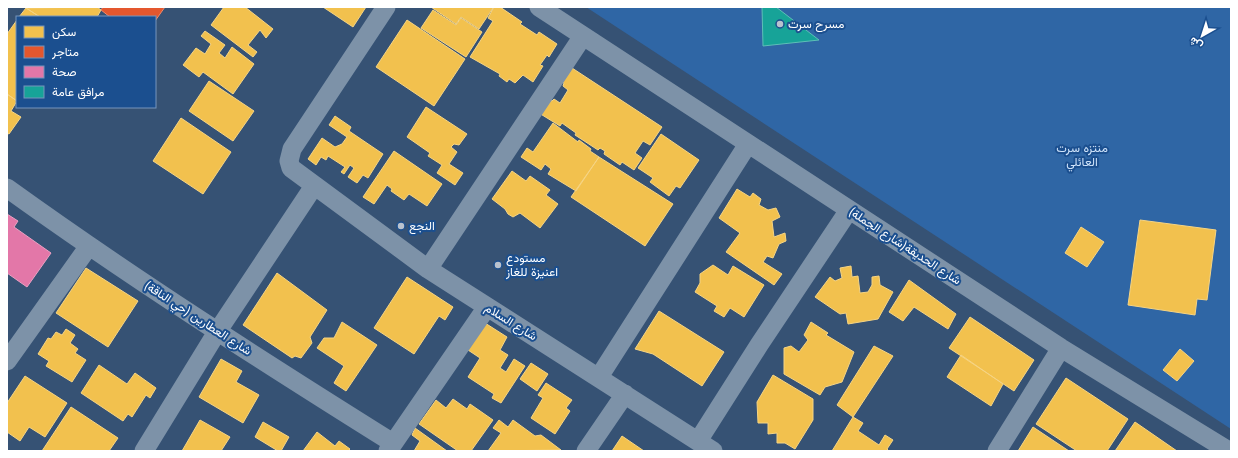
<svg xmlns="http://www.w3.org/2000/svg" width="1238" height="458" viewBox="0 0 1238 458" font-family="Jost,Vazirmatn,sans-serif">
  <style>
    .green { fill: #2f66a5 }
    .homes { fill: #f2c14e; stroke: #f6d483 }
    .shops { fill: #e4572e; stroke: #ec896d }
    .health { fill: #e377a8; stroke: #eba0c2 }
    .public { fill: #17a398; stroke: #5dbfb7 }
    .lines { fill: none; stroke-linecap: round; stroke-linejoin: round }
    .minor { stroke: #7d92a8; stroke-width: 19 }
    .poi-dot { fill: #b9c2ce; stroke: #1b4f8f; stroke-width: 1.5 }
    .labels { text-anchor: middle; stroke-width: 4; stroke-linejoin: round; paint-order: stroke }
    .poi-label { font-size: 12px; fill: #fff; stroke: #1b4f8f; text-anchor: start }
    .park-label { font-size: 12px; fill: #cfe3fa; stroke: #1b4f8f }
    .street-label { font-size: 12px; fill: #fff; stroke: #1b4f8f }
  </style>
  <rect width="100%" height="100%" fill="#365274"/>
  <path class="green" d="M586 7H1231V429Z"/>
  <path class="homes" d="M97 7 101 10 97 17H40L26 8Z
    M224 7H245L273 29 266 38 260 30 248 45 257 52 253 57 211 25Z
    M323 7H366L353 27Z
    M431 7H491L493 8 479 29 461 17 456 24Z
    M494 7H500L522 22 520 24 537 35 539 32 557 44 549 57 547 55 540 65 543 66 533 82 523 75 515 83 509 79 507 82 499 76 500 74 470 57 493 21 488 18Z
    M26 8 40 17H19Z
    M433 10 456 25 461 18 482 32 466 57 421 28Z
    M17 20V101L7 94V34Z
    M407 20 465 59 434 106 376 67Z
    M205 31 225 45 219 53 225 58 232 47 254 64 233 94 203 72 199 77 183 65 196 48 205 54 211 44 201 36Z
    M569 66 662 127 650 145 643 141 635 153 642 158 634 170 622 162 620 165 604 154 605 151 600 148 598 150 575 135 576 133 562 123 560 126 539 113 548 99 552 101 554 99 560 103 568 90 563 86 564 83 560 80Z
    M209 81 254 111 233 141 189 111Z
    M7 94 17 101 11 111 21 117 9 134 7 133Z
    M426 107 467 134 459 145 454 144 451 147 457 152 449 164 463 173 455 185 437 173 442 165 428 156 430 153 407 137Z
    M335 116 351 127 349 131 383 154 368 178 363 175 357 183 348 177 354 168 350 165 344 174 341 172 345 167 328 156 326 160 321 157 316 165 308 159 322 138 335 147 342 144 347 137 329 125Z
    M181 118 231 152 203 194 153 161Z
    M553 123 578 142 579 140 591 149 590 151 599 157 576 191 548 174 551 169 545 164 541 170 521 157 527 148 533 152Z
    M661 134 699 160 680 188 676 186 669 196 650 182 653 178 638 168Z
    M394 151 442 184 427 206 409 194 404 200 391 191 392 189 387 185 374 204 363 197Z
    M599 157 673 204 645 246 571 197Z
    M512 171 526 181 530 176 550 190 546 195 558 204 540 228 520 213 513 217 508 214 505 209 492 199Z
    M737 189 750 197 753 193 761 199 759 205 768 210 776 208 780 217 772 221 774 237 785 233 786 241 779 244 773 258 767 256 763 262 782 274 774 285 726 252 740 233 719 218Z
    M1140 220 1216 230 1207 300 1197 299 1195 315 1128 305Z
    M1081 227 1104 242 1087 267 1065 253Z
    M713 265 728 275 733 266 764 285 744 317 730 308 724 317 714 311 717 306 695 292 700 283V274Z
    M851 266 852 277 858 276 860 293 868 292 872 285V277L879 276 880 285 893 292 878 319 848 324 846 313 840 314 815 297 830 277 835 281 842 278 840 268Z
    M86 268 138 301 108 347 56 313Z
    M277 273 327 310 310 337 312 343 301 358 295 356 292 358 243 325Z
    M407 277 453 307 445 320 439 316 414 354 374 328Z
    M909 280 956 314 948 329 914 307 903 321 889 312Z
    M659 311 724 352 702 386 653 354 635 349Z
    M970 317 1034 360 1014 391 949 348Z
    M342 322 377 345 346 391 334 383 344 366 317 348 324 338H334Z
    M811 322 828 333 826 335 854 352 842 382 825 387 820 395 784 374V348L791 346 799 352 808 340 804 335Z
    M485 323 507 337 500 350 508 355 500 368 506 372 514 359 525 366 501 403 492 398 494 394 468 377 480 358 468 350Z
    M66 329 75 335 70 343 78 349 75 353 86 360 72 382 46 366 49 361 38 354 48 338 51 339 56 332 62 335Z
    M874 346 893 356 853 417 837 405Z
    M1180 349 1194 361 1177 381 1163 370Z
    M961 355 1003 384 991 406 947 377Z
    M221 359 242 371 236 382 259 395 243 423 199 397Z
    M531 363 548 374 537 391 520 379Z
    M99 365 127 384 135 373 156 388 150 398 146 395 132 417 128 414 123 421 81 393Z
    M773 375 813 399V420L795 449 785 443H777V433L768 434V423H758L757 402Z
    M25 376 67 403 45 437 29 427 20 441 7 432V403Z
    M1066 378 1128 419 1107 451H1077L1036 424Z
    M546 383 572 400 566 408 570 411 555 434 531 418 543 398 538 395Z
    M453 399 467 409 470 404 493 420 471 451H458L419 424 436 400 446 408Z
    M71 407 118 438 109 451H42Z
    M853 417 863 423 858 431 879 445 885 435 893 440 887 449 889 451H832Z
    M200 420 230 437 221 451H182Z
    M499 420 508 427 513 420 535 436 541 435 561 450 488 451 501 433 493 428Z
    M263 422 289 437 281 451H278L255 437Z
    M1135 422 1177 451H1115Z
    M1033 427 1069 451H1018Z
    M415 428 447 451H414L420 441 412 435Z
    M317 432 335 446 339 441 350 449 348 451H303Z
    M622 436 644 451H612Z"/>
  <path class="shops" d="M103 7H165L155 21V17H110L101 10Z"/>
  <path class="health" d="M7 214 18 221 14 227 51 253 27 287 7 273Z"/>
  <path class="public" d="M762 7H776L819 40 763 46Z"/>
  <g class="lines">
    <path class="minor" d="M386 7 292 149 289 161 291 168 428 269 713 451
      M539 7 1061 348 1229 451
      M7 188C132 278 262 361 393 443
      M428 269 583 36
      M7 361 89 246
      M599 377 748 144
      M698 441 759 345 849 210
      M144 451 217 332 314 186
      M388 451 487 307
      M586 451 625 394
      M997 451 1061 348"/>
  </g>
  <g class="poi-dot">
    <circle cx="780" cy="24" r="4"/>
    <circle cx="401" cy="226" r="4"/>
    <circle cx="498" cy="265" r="4"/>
  </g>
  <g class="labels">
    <g class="poi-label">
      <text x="788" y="28">مسرح سرت</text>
      <text x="409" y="230">النجع</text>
      <text x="506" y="262">مستودع<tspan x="506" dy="14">اعنيزة للغاز</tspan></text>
    </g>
    <g class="park-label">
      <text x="1082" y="152">منتزه سرت<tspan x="1082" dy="14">العائلي</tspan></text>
    </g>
    <g class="street-label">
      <text transform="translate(905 246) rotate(33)" y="4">شارع الحديقة(شارع الجملة)</text>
      <text transform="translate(198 318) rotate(33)" y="4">شارع العطارين (حي الناقة)</text>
      <text transform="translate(511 322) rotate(32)" y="4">شارع السلام</text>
    </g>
  </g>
  <rect width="1238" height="458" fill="none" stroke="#ffffff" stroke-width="16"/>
  <rect x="16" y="16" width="140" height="92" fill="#1b4f8f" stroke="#7695bc"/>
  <rect x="24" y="26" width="20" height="12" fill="#f2c14e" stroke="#7695bc"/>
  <text x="52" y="36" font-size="12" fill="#ffffff">سكن</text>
  <rect x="24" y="46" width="20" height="12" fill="#e4572e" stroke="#7695bc"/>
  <text x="52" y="56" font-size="12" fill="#ffffff">متاجر</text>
  <rect x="24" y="66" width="20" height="12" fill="#e377a8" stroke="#7695bc"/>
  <text x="52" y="76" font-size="12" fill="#ffffff">صحة</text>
  <rect x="24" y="86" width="20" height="12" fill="#17a398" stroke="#7695bc"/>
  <text x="52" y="96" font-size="12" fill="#ffffff">مرافق عامة</text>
  <g transform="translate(1202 36) rotate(219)" stroke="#1b4f8f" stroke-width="3" paint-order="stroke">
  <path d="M0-3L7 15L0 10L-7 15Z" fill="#ffffff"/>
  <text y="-6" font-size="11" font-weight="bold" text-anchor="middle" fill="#ffffff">ش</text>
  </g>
</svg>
